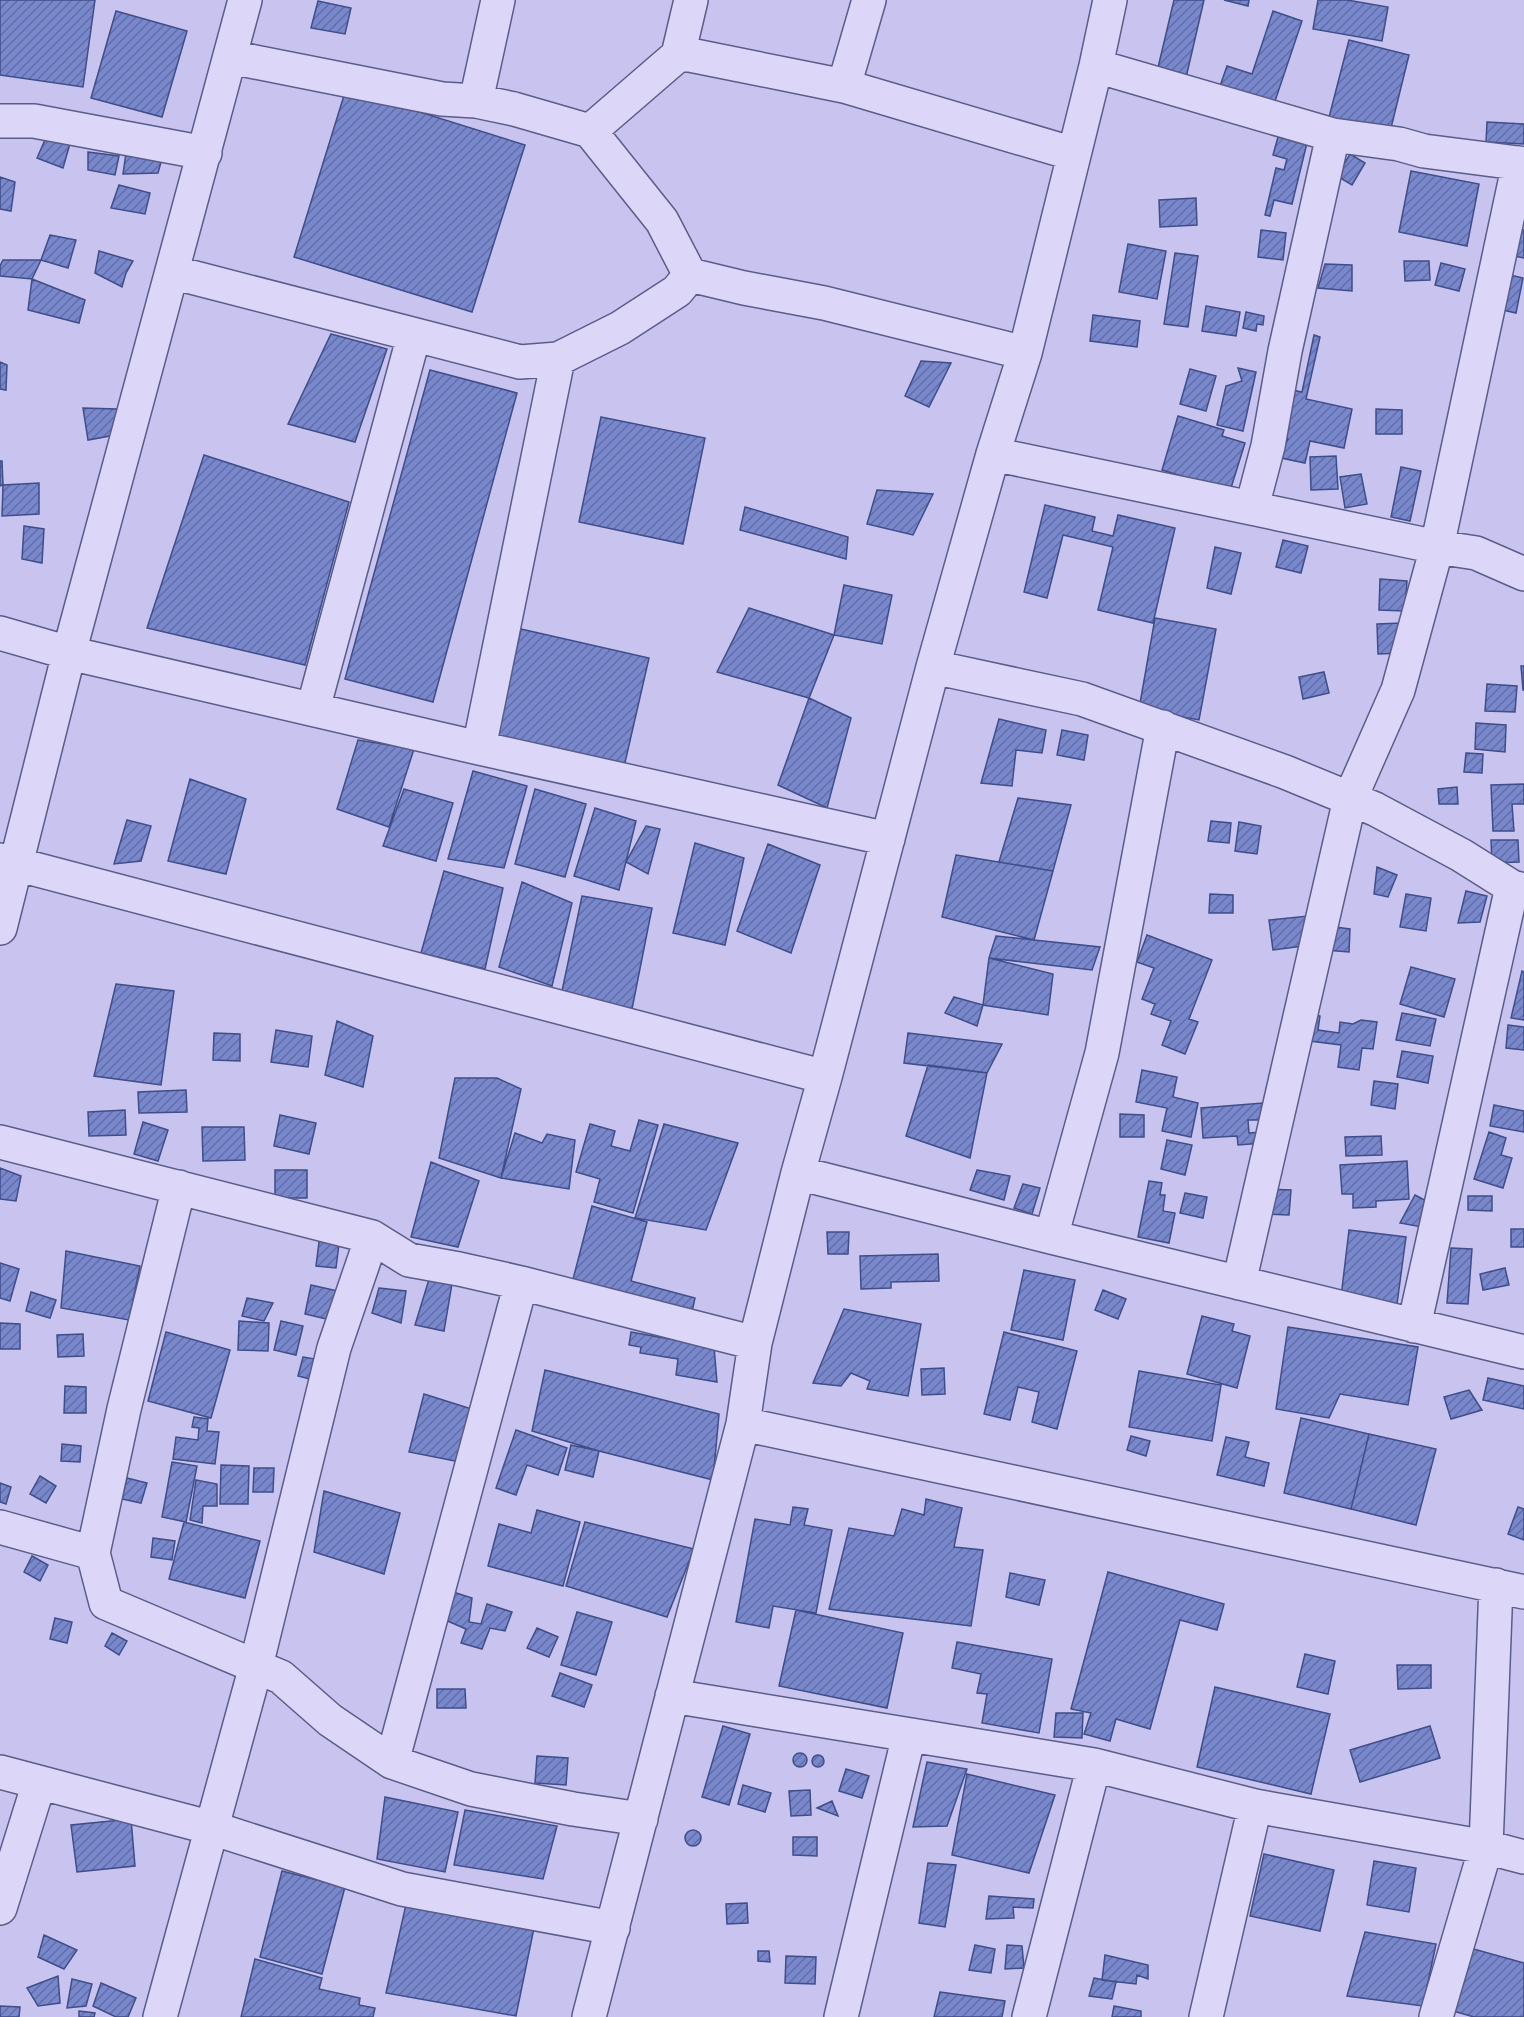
<svg xmlns="http://www.w3.org/2000/svg" width="1524" height="2017" viewBox="0 0 1524 2017" font-family="'Playfair Display',serif">
  <style>
    .building { fill: url(#building-hatch); stroke: #3f4d89; stroke-width: 1.5 }
    .lines { fill: none; stroke-linecap: round; stroke-linejoin: round }
    .street-casing { stroke: #5a5c8a; stroke-width: 36 }
    .street { stroke: #dcd7f9; stroke-width: 33 }
  </style>
  <defs>
    <pattern id="building-hatch" width="6" height="6" patternUnits="userSpaceOnUse" patternTransform="scale(1.5)"><rect width="6" height="6" fill="#7987cd"/><path d="M-1 1l2-2M0 6l6-6M5 7l2-2" fill="none" stroke="#636ea7"/></pattern>
  </defs>
  <rect width="100%" height="100%" fill="#c9c4ef"/>
  <path class="building" d="M0 0H95L83 87 0 75Z
    M1174 0H1204L1185 82 1156 76Z
    M1224 0H1249L1248 6Z
    M1318 0H1347L1388 7 1382 41 1313 29Z
    M318 1 351 8 345 34 311 28Z
    M116 11 187 31 162 117 91 98Z
    M1273 11 1302 21 1273 107 1219 89 1227 66 1252 74Z
    M1349 40 1409 55 1388 140 1327 125Z
    M346 89 525 145 472 312 294 257Z
    M1487 122 1524 124V144L1486 142Z
    M47 135 71 140 63 168 37 158Z
    M1278 137 1307 143 1292 204 1274 200 1270 216 1265 215 1276 168 1284 170 1287 159 1273 155Z
    M88 152 119 156 115 175 88 170Z
    M126 153 163 155 158 173 123 174Z
    M1350 154 1365 163 1352 185 1337 176Z
    M1411 171 1479 184 1467 246 1399 232Z
    M0 177 15 182 11 211 0 209Z
    M119 185 150 193 145 214 111 208Z
    M1196 198 1197 225 1160 227 1159 200Z
    M1508 228 1524 230V258L1504 254Z
    M1261 230 1286 233 1283 260 1258 257Z
    M50 235 76 240 68 268 41 260Z
    M1128 244 1166 251 1157 299 1119 292Z
    M99 251 133 261 126 273 122 287 95 273Z
    M1175 253 1198 256 1188 327 1164 324Z
    M3 260H41L32 279 0 276V266Z
    M1404 261H1429L1430 280 1405 281Z
    M1441 263 1465 269 1459 291 1435 285Z
    M1325 264 1352 265V291L1318 288Z
    M1506 274 1523 278 1516 313 1498 309Z
    M32 279 85 300 79 323 28 310Z
    M1206 306 1240 312 1236 336 1202 331Z
    M1246 312 1264 316 1263 325 1257 324 1256 331 1243 328Z
    M1093 315 1140 321 1137 347 1090 341Z
    M331 334 387 349 355 442 288 424Z
    M1314 335 1320 337 1306 399 1352 409 1344 448 1310 441 1305 463 1267 455 1271 439 1286 443 1288 439 1278 432 1287 389 1302 392Z
    M921 361 951 363 929 407 905 396Z
    M0 362 7 365 6 390 0 389Z
    M1238 368 1256 372 1243 431 1217 425 1226 386 1242 381Z
    M1190 369 1216 376 1206 411 1180 404Z
    M430 370 517 393 433 702 345 679Z
    M83 408 117 409 115 435 88 440Z
    M1376 409 1402 410V434H1376Z
    M1178 416 1224 430 1222 436 1245 443 1230 491 1162 470Z
    M601 417 705 438 683 544 579 522Z
    M204 455 349 502 305 665 147 628Z
    M1336 456 1338 489 1311 490 1310 457Z
    M0 461H2L3 485 0 486Z
    M1401 467 1421 471 1410 521 1391 517Z
    M1361 474 1367 504 1345 508 1340 477Z
    M39 483V514L2 516 3 485Z
    M877 490 933 494 913 535 867 524Z
    M1045 505 1095 517 1092 531 1113 536 1118 515 1175 528 1153 623 1098 610 1113 547 1063 535 1047 598 1024 592Z
    M745 507 848 537 846 559 740 530Z
    M24 526 44 529 42 563 22 559Z
    M1283 540 1308 546 1301 573 1276 567Z
    M1215 547 1241 553 1231 594 1207 588Z
    M1380 579 1407 581 1405 611 1379 610Z
    M844 585 892 595 882 644 834 635Z
    M749 608 834 635 809 698 717 672Z
    M1155 618 1216 629 1199 720 1139 709Z
    M1402 623 1403 653 1378 654 1377 624Z
    M521 629 649 658 624 767 496 738Z
    M1521 666H1524V690H1523Z
    M1324 672 1329 693 1303 699 1299 677Z
    M1487 684 1517 686 1515 712 1485 711Z
    M809 698 851 718 827 808 778 785Z
    M999 719 1046 730 1042 753 1016 750 1012 786 981 783Z
    M1476 723 1506 725 1505 752 1475 749Z
    M1062 730 1088 735 1084 760 1057 755Z
    M358 740 414 749 389 827 337 809Z
    M1466 753 1483 754 1482 773 1464 772Z
    M473 771 527 786 504 868 448 859Z
    M190 779 246 799 226 874 168 861Z
    M1524 784V804H1512L1514 831H1493L1491 785Z
    M1457 787 1458 804H1439L1438 789Z
    M404 789 453 803 436 861 383 846Z
    M535 789 586 804 565 877 515 864Z
    M1018 798 1071 805 1053 871 999 862Z
    M595 808 636 821 619 890 574 876Z
    M127 820 151 826 141 861 114 864Z
    M1211 821 1231 823 1229 843 1208 841Z
    M1239 822 1261 826 1257 854 1235 851Z
    M646 826 660 829 648 874 626 862Z
    M1491 840H1518L1519 862 1492 863Z
    M695 843 744 858 725 945 673 933Z
    M768 844 820 865 791 953 737 931Z
    M956 855 1053 871 1034 940 942 917Z
    M1377 867 1397 875 1388 897 1374 894Z
    M444 871 503 888 485 969 421 953Z
    M522 882 572 903 552 986 499 967Z
    M1466 891 1487 896 1480 922 1458 923Z
    M1210 894 1233 895V913H1209Z
    M1406 894 1431 898 1426 931 1400 927Z
    M582 896 652 908 632 1009 562 991Z
    M1308 916 1311 945 1273 950 1269 920Z
    M1327 926 1350 929 1349 952 1325 950Z
    M1147 935 1212 960 1189 1019 1198 1022 1185 1054 1162 1045 1171 1021 1151 1014 1155 1004 1142 999 1154 968 1137 962Z
    M996 936 1034 940 1100 947 1092 970 989 958Z
    M989 958 1053 974 1048 1015 983 1005Z
    M1411 967 1455 979 1444 1017 1400 1004Z
    M1522 971 1524 972V1020L1511 1018Z
    M116 984 174 991 161 1085 94 1076Z
    M954 997 983 1005 977 1026 945 1013Z
    M1306 1013 1320 1016 1318 1030 1339 1033 1340 1022 1353 1024 1361 1020 1377 1022 1373 1049 1362 1048 1359 1070 1338 1067 1341 1045 1302 1040Z
    M1402 1013 1436 1019 1430 1046 1396 1040Z
    M337 1021 373 1036 363 1087 325 1075Z
    M1508 1025 1524 1027V1050L1506 1048Z
    M276 1030 312 1036 308 1067 271 1062Z
    M214 1033 240 1034V1061L213 1060Z
    M908 1033 1002 1044 987 1073 904 1063Z
    M1402 1051 1433 1056 1428 1083 1397 1077Z
    M928 1065 987 1073 970 1158 906 1136Z
    M1142 1070 1177 1077 1173 1097 1198 1103 1191 1137 1162 1131 1167 1108 1136 1102Z
    M455 1078H497L521 1089 501 1178 439 1158Z
    M1374 1081 1398 1084 1395 1109 1371 1105Z
    M186 1090 187 1112 139 1113 138 1092Z
    M1263 1103 1264 1120H1248L1249 1133 1262 1132 1263 1143 1238 1145 1237 1136 1203 1138 1201 1108Z
    M1494 1105 1524 1111V1132L1490 1126Z
    M125 1110 126 1135 89 1136 88 1112Z
    M1120 1114 1144 1115V1137H1120Z
    M280 1115 316 1123 309 1154 274 1146Z
    M639 1120 658 1125 633 1213 594 1202 600 1179 576 1172 590 1124 615 1131 611 1146 630 1151Z
    M143 1122 168 1130 158 1161 134 1154Z
    M664 1124 738 1143 706 1230 635 1218Z
    M202 1127H244L245 1160 203 1161Z
    M1489 1132 1506 1138 1501 1155 1512 1158 1503 1188 1474 1179Z
    M515 1133 542 1143 547 1134 575 1140 569 1189 501 1178Z
    M1381 1136 1382 1155 1346 1156 1345 1137Z
    M1167 1140 1192 1145 1185 1175 1161 1169Z
    M1407 1161 1409 1199 1376 1201V1207L1353 1208V1194H1342L1340 1165Z
    M431 1162 479 1181 458 1247 411 1237Z
    M0 1168 21 1176 16 1201 0 1199Z
    M275 1170H307V1198H275Z
    M977 1170 1010 1176 1004 1200 970 1190Z
    M1149 1181 1162 1183 1160 1195H1165L1163 1211 1175 1213 1169 1243 1138 1237Z
    M1023 1184 1040 1188 1032 1214 1014 1208Z
    M1266 1189 1291 1190 1289 1215 1264 1214Z
    M1185 1193 1207 1197 1203 1218 1180 1213Z
    M1415 1195 1434 1205 1422 1227 1400 1223Z
    M1468 1196H1492V1211L1468 1210Z
    M592 1206 647 1222 631 1281 695 1298 691 1317 571 1287Z
    M1511 1229H1524V1247H1511Z
    M1349 1230 1406 1237 1397 1304 1341 1297Z
    M827 1232H849L848 1254H828Z
    M320 1234 340 1236 336 1268 316 1266Z
    M1451 1248 1472 1249 1468 1304 1447 1303Z
    M66 1251 140 1266 129 1320 61 1308Z
    M938 1254 939 1281 891 1282V1288L861 1289 860 1256Z
    M0 1263 19 1269 10 1301 0 1298Z
    M1505 1268 1509 1285 1483 1290 1480 1274Z
    M1024 1270 1075 1280 1063 1340 1011 1330Z
    M430 1276 453 1278 444 1331 415 1325Z
    M311 1285 338 1291 331 1320 305 1314Z
    M379 1288 406 1291 401 1323 372 1313Z
    M1103 1290 1126 1299 1118 1319 1095 1310Z
    M31 1292 56 1300 50 1318 26 1311Z
    M247 1298 273 1303 264 1321 242 1316Z
    M844 1309 921 1324 908 1396 867 1389 870 1381 851 1373 841 1386 813 1383Z
    M1202 1316 1234 1324 1232 1331 1250 1336 1237 1388 1187 1374Z
    M239 1321 269 1323 268 1351 238 1350Z
    M281 1321 303 1326 296 1355 274 1350Z
    M0 1323 20 1324V1349H0Z
    M1288 1327 1418 1347 1408 1405 1340 1394 1329 1418 1276 1409Z
    M166 1332 230 1350 211 1418 148 1401Z
    M631 1332 714 1347 717 1382 676 1375 678 1359 640 1353 641 1347 629 1345Z
    M1004 1332 1077 1351 1057 1429 1032 1422 1039 1392 1018 1387 1010 1420 984 1414Z
    M83 1334 84 1356 58 1357 57 1335Z
    M303 1357 315 1359 310 1379 298 1376Z
    M944 1368 945 1394 922 1395 921 1369Z
    M545 1370 719 1414 713 1480 599 1451 532 1431Z
    M1139 1371 1221 1385 1212 1441 1129 1427Z
    M1488 1378 1524 1386V1409L1483 1400Z
    M65 1386 86 1387V1413H64Z
    M1469 1390 1482 1410 1451 1419 1444 1397Z
    M424 1394 497 1417 486 1467 409 1452Z
    M194 1417 208 1419 207 1431 219 1432 215 1464 173 1459 176 1437 198 1440 199 1428 192 1427Z
    M1301 1418 1369 1434 1351 1509 1284 1493Z
    M516 1430 567 1448 558 1475 527 1465 516 1495 496 1488Z
    M1369 1434 1436 1449 1416 1525 1351 1509Z
    M1131 1436 1150 1441 1146 1456 1127 1450Z
    M1226 1437 1249 1442 1245 1457 1269 1463 1264 1486 1217 1475Z
    M62 1444 81 1446 80 1462 61 1461Z
    M571 1445 599 1451 593 1477 565 1470Z
    M172 1462 197 1466 186 1522 162 1517Z
    M221 1465 249 1466 248 1504H220Z
    M254 1468H274L273 1492H253Z
    M40 1476 56 1486 46 1503 30 1494Z
    M127 1478 147 1483 141 1503 122 1499Z
    M196 1480 217 1484V1506H203L202 1523 190 1520Z
    M0 1483 11 1487 6 1504 0 1502Z
    M324 1491 400 1513 384 1574 314 1552Z
    M926 1499 962 1508 954 1547 983 1550 971 1626 829 1609 849 1528 894 1536 902 1509 924 1515Z
    M793 1507 808 1509 804 1525 832 1530 816 1613 773 1606 769 1628 736 1622 755 1519 790 1525Z
    M1518 1507 1524 1509V1540L1508 1534Z
    M537 1510 580 1522 563 1586 488 1566 499 1524 531 1533Z
    M184 1522 260 1541 245 1598 169 1579Z
    M585 1522 694 1549 667 1617 566 1586Z
    M153 1538 175 1541 172 1560 151 1557Z
    M32 1556 48 1565 40 1581 24 1572Z
    M1108 1572 1224 1604 1217 1630 1180 1620 1150 1729 1116 1719 1110 1741 1084 1734 1091 1713 1071 1709Z
    M1010 1573 1045 1580 1039 1605 1006 1597Z
    M450 1591 472 1598 469 1622 481 1624 487 1604 512 1612 505 1631 490 1628 482 1649 461 1643 466 1629 443 1619Z
    M796 1610 903 1633 887 1708 779 1686Z
    M577 1612 612 1622 596 1675 561 1665Z
    M55 1618 72 1622 67 1643 50 1639Z
    M537 1628 558 1637 549 1657 527 1648Z
    M112 1633 127 1641 119 1655 105 1646Z
    M957 1642 1052 1659 1039 1733 982 1723 987 1694 977 1693 981 1674 952 1668Z
    M1305 1654 1335 1661 1328 1694 1297 1687Z
    M1397 1665H1431V1688L1398 1689Z
    M560 1673 592 1685 584 1707 552 1696Z
    M1215 1687 1330 1714 1311 1794 1197 1767Z
    M437 1689H465L466 1708H437Z
    M1056 1713H1083L1082 1738 1054 1737Z
    M723 1726 750 1734 729 1805 702 1797Z
    M1430 1726 1440 1758 1360 1782 1350 1750Z
    M793 1760a7 7 0 1 1 14 0a7 7 0 1 1-14 0Z
    M812 1761a6 6 0 1 1 12 0a6 6 0 1 1-12 0Z
    M537 1756 568 1758 566 1785 535 1783Z
    M927 1762 967 1769 947 1826 913 1827Z
    M846 1769 869 1776 862 1798 839 1791Z
    M967 1774 1055 1795 1029 1873 952 1855Z
    M743 1785 771 1793 765 1812 738 1804Z
    M810 1790 811 1815 791 1816 789 1791Z
    M385 1797 458 1812 445 1872 377 1859Z
    M832 1801 838 1816 817 1808Z
    M465 1810 557 1826 543 1879 454 1865Z
    M131 1819 135 1866 77 1872 71 1825Z
    M685 1838a8 8 0 1 1 16 0a8 8 0 1 1-16 0Z
    M793 1837H817V1856L793 1855Z
    M1264 1854 1334 1870 1320 1931 1250 1916Z
    M1374 1861 1416 1868 1409 1912 1367 1905Z
    M928 1863 956 1865 945 1927 919 1923Z
    M282 1871 345 1887 322 1974 260 1957Z
    M989 1896 1034 1899 1033 1908 1013 1907 1014 1918 986 1919Z
    M407 1900 535 1923 516 2016 386 1993Z
    M747 1903 748 1923 727 1924 726 1904Z
    M1365 1932 1436 1944 1423 2006 1347 1996Z
    M44 1935 77 1950 64 1969 38 1957Z
    M975 1945 995 1949 991 1973 969 1970Z
    M1007 1945 1022 1946 1024 1968 1005 1969Z
    M1470 1948 1524 1963V2017H1474L1453 2011Z
    M758 1951H769L770 1962 758 1961Z
    M1105 1955 1148 1965V1979L1137 1975 1136 1984 1102 1980Z
    M786 1956 816 1957 815 1984 785 1983Z
    M255 1959 322 1978 319 1989 360 1998 359 2005 375 2008 373 2017H241Z
    M58 1976 60 2003 38 2006 27 1988Z
    M1094 1978 1116 1982 1112 1999 1089 1996Z
    M72 1979 92 1984 86 2006 67 2008Z
    M101 1983 136 1998 128 2017H116L93 2006Z
    M940 1992 1005 2001 1002 2017H934Z
    M0 2006 20 2007 19 2017H0Z
    M1114 2006 1141 2011V2017H1112Z
    M79 2011 95 2013 94 2017H79Z"/>
  <g class="lines">
    <g class="street-casing">
      <path id="street" d="M678 55 691 0
        M230 57 442 99 476 101 514 109 590 131 678 55H690L844 86 1074 154
        M1096 66 1333 135 1399 144 1424 151 1524 164
        M844 86 869 0
        M476 101 498 0
        M0 121H34L205 153
        M590 131 662 221 690 275
        M172 272 520 362 558 359 620 328 677 291 690 275 744 288 824 303 1025 353
        M993 454 1437 547 1476 553 1524 574
        M1252 507 1268 446 1285 351 1333 135
        M0 633 69 653 479 748 888 839
        M933 667 1082 699 1285 772 1375 809 1461 855 1512 887 1524 890
        M313 709 414 335
        M479 748 558 359
        M0 860 825 1077
        M0 928 69 653 245 0
        M0 1142 372 1237 409 1260 459 1269 521 1283 755 1343
        M798 1173 1051 1237 1524 1352
        M1051 1237 1102 1053 1163 727
        M1239 1283 1350 799 1398 690 1437 547 1519 163
        M1414 1326 1512 887
        M743 1424 1524 1592
        M0 1527 93 1553 106 1603 281 1677 330 1720 392 1762 471 1789 573 1809 641 1819
        M93 1553 124 1409 179 1187
        M672 1696 1094 1765 1255 1806 1486 1847 1524 1857
        M392 1762 521 1283
        M0 1772 212 1828 402 1889 613 1928
        M0 1908 39 1783
        M160 2017 256 1666 334 1348 372 1237
        M589 2017 743 1424 755 1343 798 1173 825 1077 933 667 993 454 1025 353 1096 66 1110 0
        M841 2017 909 1735
        M1029 2017 1094 1765
        M1206 2017 1255 1806
        M1436 2017 1486 1847 1496 1585"/>
    </g>
    <use href="#street" class="street"/>
  </g>
</svg>
